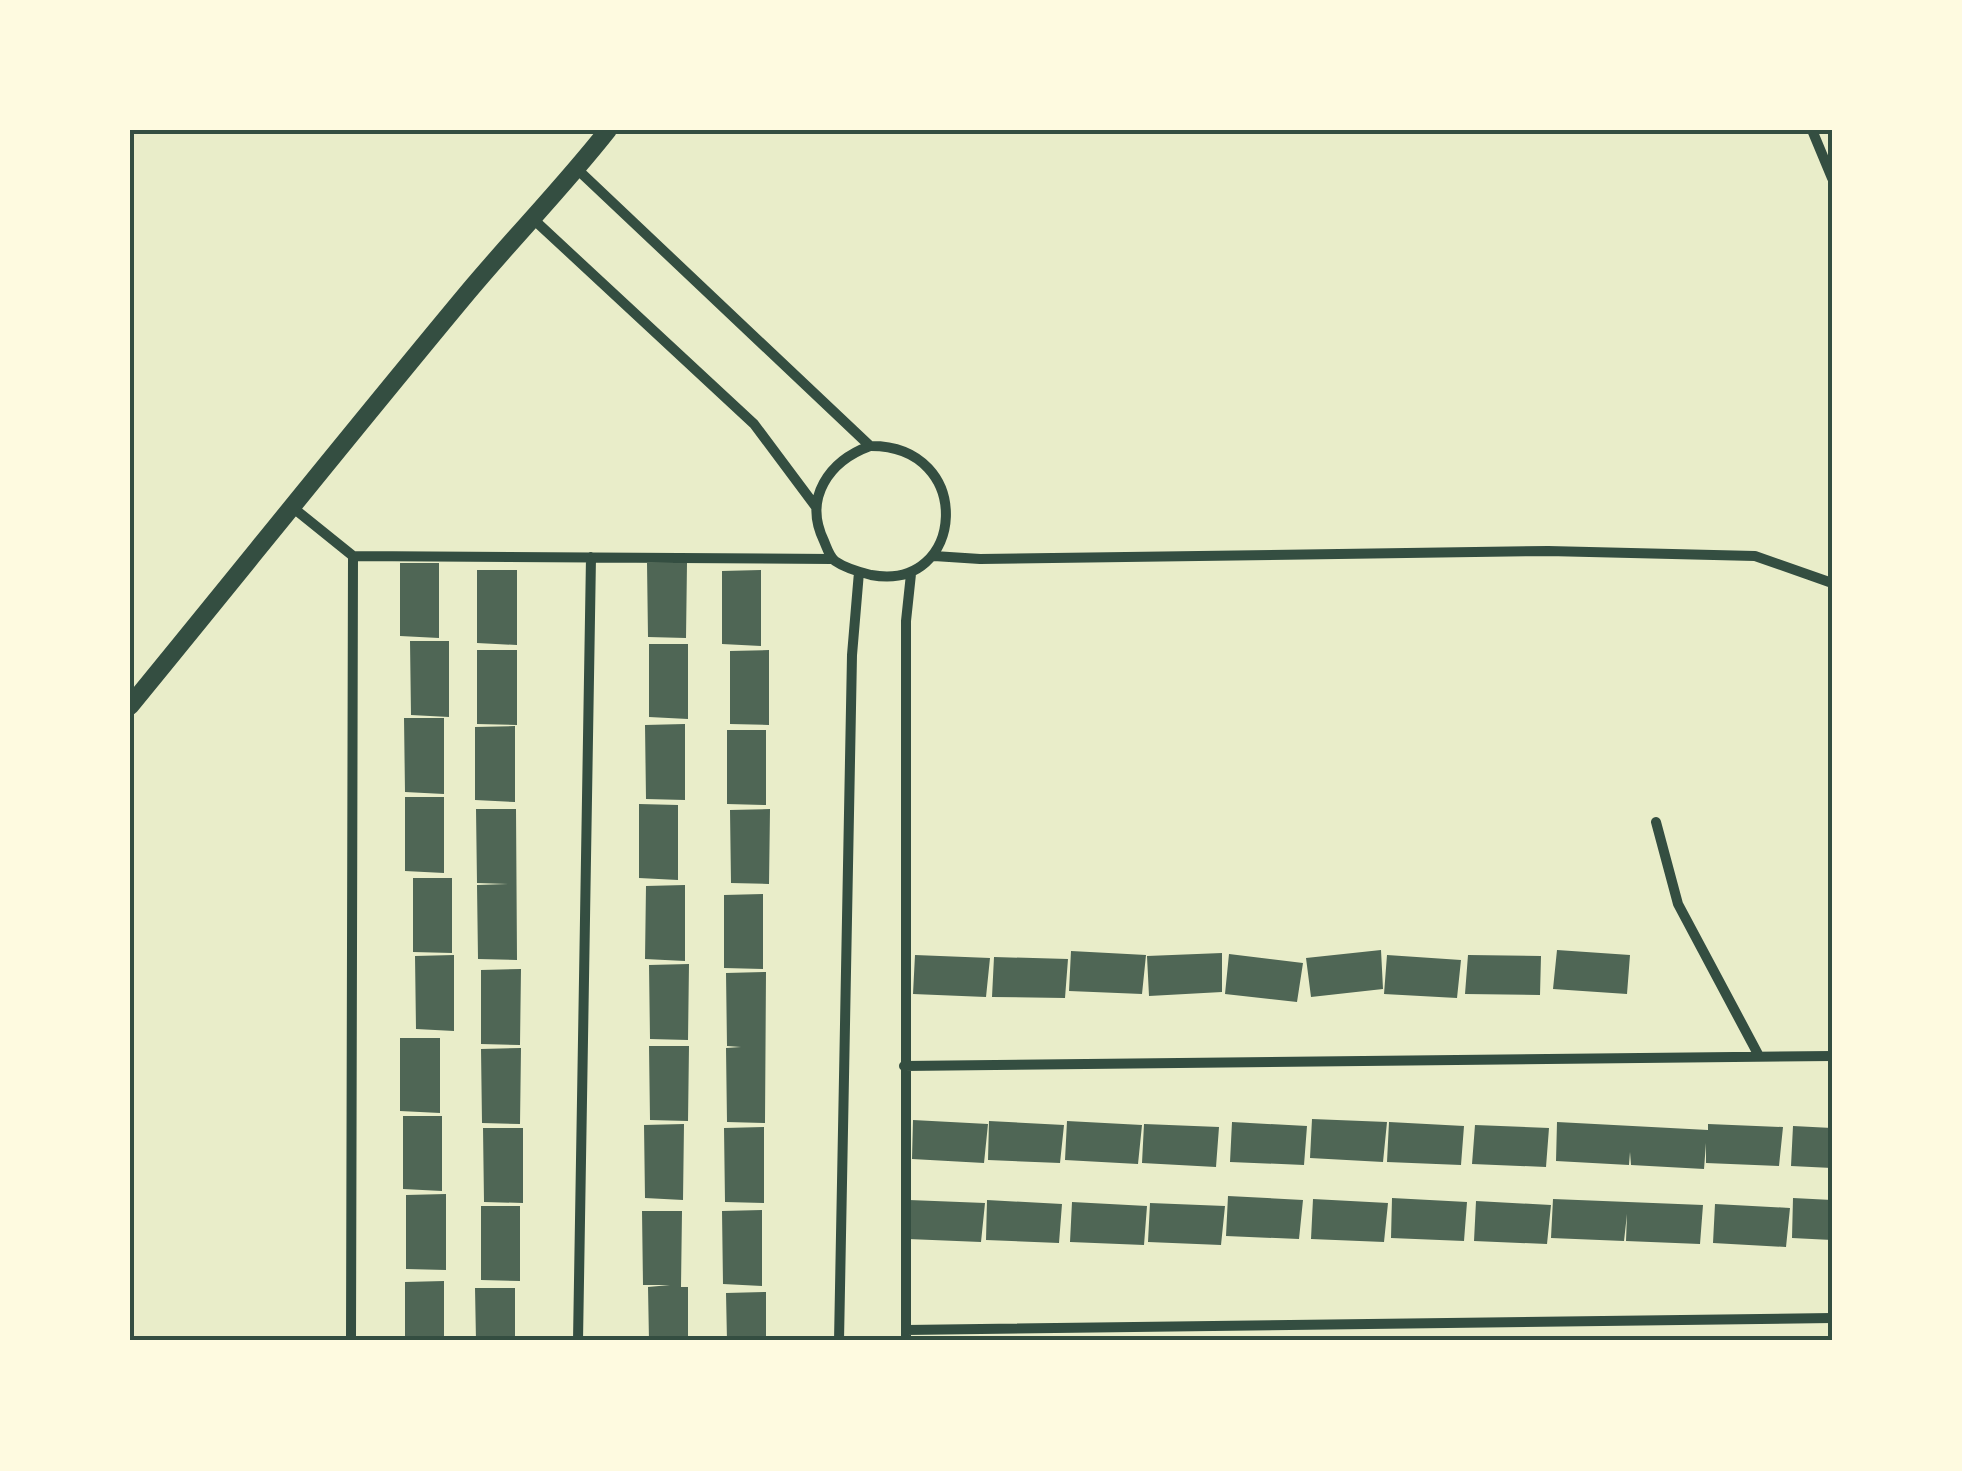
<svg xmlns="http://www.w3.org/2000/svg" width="1962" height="1471" viewBox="0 0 1962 1471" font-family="'Varela Round',sans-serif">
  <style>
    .building { fill: #4f6655 }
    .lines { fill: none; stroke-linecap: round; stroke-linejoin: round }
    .minor { stroke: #344e41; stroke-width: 10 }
    .tertiary { stroke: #344e41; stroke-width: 18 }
    .neatline { fill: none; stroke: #344e41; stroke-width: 4 }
  </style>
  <rect width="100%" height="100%" fill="#e9edc9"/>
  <path class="building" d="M400 563H439V638L400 636Z
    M647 563H687L686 638 648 637Z
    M477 570H517V645L477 643Z
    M761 570V646L722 644V571Z
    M410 641H449V717L411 715Z
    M649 644H688V719L649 717Z
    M477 650H517V725L477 724Z
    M769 650V725L730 724V651Z
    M404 718H444V794L405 792Z
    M685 724V800L646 799 645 725Z
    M515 726V802L475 800V727Z
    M727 730H766V805L727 804Z
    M405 797H444V873L405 871Z
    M639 804 678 805V880L639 878Z
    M476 809H516L517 960 478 959 477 885 508 884 477 883Z
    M770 809 769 884 731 883 730 810Z
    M413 878H452V953L413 952Z
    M685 885V961L645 959 646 886Z
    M763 894V969L724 968V895Z
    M1381 950 1383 989 1311 997 1306 958Z
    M1557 950 1630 955 1627 994 1553 989Z
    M1071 951 1146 955 1142 994 1069 991Z
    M1222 953V992L1149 996 1147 956Z
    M1229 954 1303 963 1297 1002 1225 994Z
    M454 955V1031L416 1029 415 956Z
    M915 955 990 958 986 997 913 994Z
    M1387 955 1461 960 1457 998 1384 994Z
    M1468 955 1541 956 1540 995 1465 994Z
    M994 957 1068 959 1065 998 992 997Z
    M689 964 688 1040 650 1039 649 965Z
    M521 969 520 1045 481 1044V970Z
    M766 972 765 1123 727 1122 726 1048 741 1047 727 1046 726 973Z
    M400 1038H440V1113L400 1111Z
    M649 1046H689L688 1121 650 1120Z
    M521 1048 520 1124 482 1123 481 1049Z
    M403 1116H442V1191L403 1189Z
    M1312 1119 1387 1122 1383 1162 1310 1158Z
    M913 1120 988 1124 984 1163 912 1159Z
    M989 1121 1064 1125 1060 1163 988 1160Z
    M1067 1121 1142 1125 1138 1164 1065 1160Z
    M1232 1122 1307 1126 1304 1165 1230 1162Z
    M1389 1122 1464 1126 1461 1165 1387 1162Z
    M1557 1122 1708 1130V1124L1783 1127 1779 1166 1706 1163V1143L1704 1169 1631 1165 1630 1152 1629 1165 1556 1161Z
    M684 1124 683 1200 645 1198 644 1125Z
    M1144 1124 1219 1127 1216 1167 1142 1163Z
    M1475 1125 1549 1128 1546 1167 1472 1164Z
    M1793 1126 1832 1128V1168L1791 1166Z
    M764 1127V1203L725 1202 724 1128Z
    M483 1128H523V1203L484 1202Z
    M446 1194V1270L406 1269V1195Z
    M1228 1196 1303 1200 1299 1239 1226 1236Z
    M1392 1198 1467 1202 1464 1241 1391 1238Z
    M1793 1198 1832 1200V1240L1792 1238Z
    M1313 1199 1388 1203 1384 1242 1311 1239Z
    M1553 1199 1703 1205 1700 1244 1626 1241 1627 1214 1624 1241 1551 1238Z
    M909 1200 985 1203 981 1242 908 1239Z
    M987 1200 1062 1204 1059 1243 986 1240Z
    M1476 1201 1551 1205 1547 1244 1474 1241Z
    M1072 1202 1147 1206 1144 1245 1070 1242Z
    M1150 1203 1225 1206 1221 1245 1148 1242Z
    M1715 1204 1790 1208 1786 1247 1713 1243Z
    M481 1206H520V1281L481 1280Z
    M762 1210V1286L723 1284 722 1211Z
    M642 1211H682L681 1287H688V1341H649L648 1287 670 1285H643Z
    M444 1281V1341H405V1282Z
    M475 1288H515V1341H476Z
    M766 1292V1341H727L726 1293Z"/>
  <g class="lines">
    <path class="minor" d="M1812 130 1832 178
      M577 169 870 446
      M531 217 754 424 816 507
      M870 446C976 445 966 593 871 575 859 572 845 568 835 561 829 556 827 548 824 541 803 498 829 461 870 446Z
      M291 506 353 556 351 1341
      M353 556 832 559
      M934 556 980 559 1548 551 1755 556 1832 583
      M1656 822 1678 904 1759 1056
      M904 1066 1832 1056
      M906 1330 1832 1318
      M578 1341 591 557
      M839 1341 852 655 859 572
      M906 1341V621L911 574"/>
    <path class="tertiary" d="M130 706C243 568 354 429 468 292 514 237 564 186 608 130"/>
  </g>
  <rect width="1962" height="1471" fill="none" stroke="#fefae0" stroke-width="265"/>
  <rect x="132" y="132" width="1698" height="1206" class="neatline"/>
</svg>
